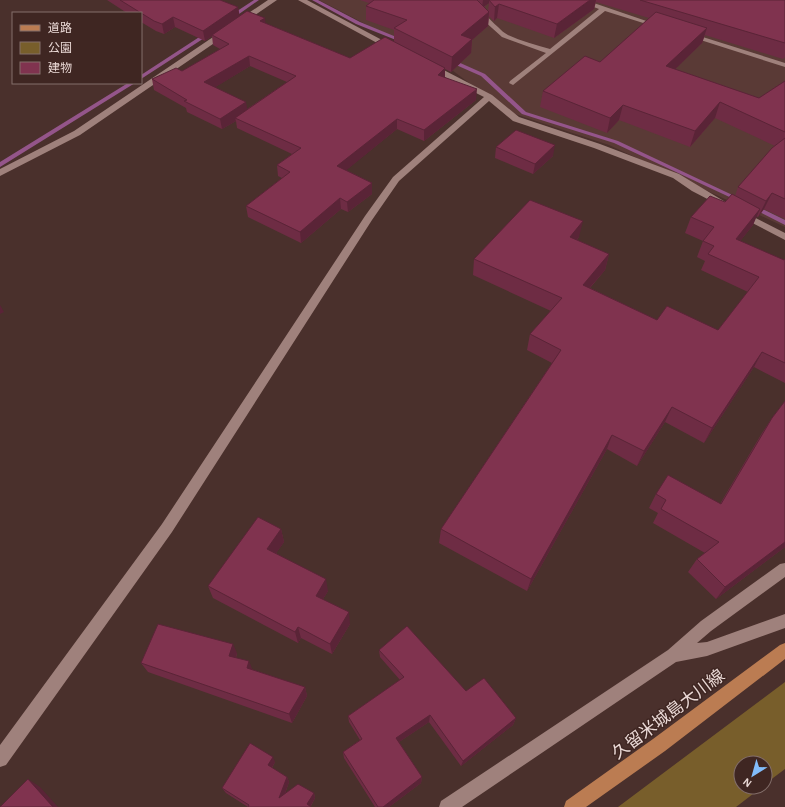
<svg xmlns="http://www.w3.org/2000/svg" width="785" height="807" viewBox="0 0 785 807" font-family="'Alegreya Sans','Noto Sans JP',sans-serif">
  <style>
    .built { fill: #5a3a36 }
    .green { fill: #785e2b }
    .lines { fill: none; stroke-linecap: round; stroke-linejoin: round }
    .stream { fill: #94558a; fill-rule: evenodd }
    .lane { fill: #9f817c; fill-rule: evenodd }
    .street { fill: #9f817c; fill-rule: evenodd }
    .primary { fill: #bb7c52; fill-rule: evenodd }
    .wall { fill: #6e2c44; fill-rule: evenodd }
    .shaded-wall { fill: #5a2437 }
    .building { fill: #80334f; stroke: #5a2437 }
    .labels { text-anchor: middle; stroke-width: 3; stroke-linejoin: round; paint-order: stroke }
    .near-street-label { font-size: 17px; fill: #ead9d6; stroke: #3f2622 }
  </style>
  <rect width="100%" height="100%" fill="#4a302c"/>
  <path class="built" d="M319 0H785V227L609 145 506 111 448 67Z"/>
  <path class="green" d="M785 682V769L765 784V763H741V787H762L736 807H618Z"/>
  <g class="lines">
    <path class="stream" d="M254 0H259L232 19H228V17Z
      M312 0H318L360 22 406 41 401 42 356 24Z
      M207 32 212 33 141 79V75Z
      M449 58 485 74 526 112 618 141 743 200 742 201H738L614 143 522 114 481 76 447 61 446 60Z
      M128 83H135L0 167V162Z
      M754 205 785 220V225L752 208 751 207Z"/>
    <path class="lane" d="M452 0C478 0 481 12 498 27 501 30 504 33 508 35 521 41 536 45 550 49L599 9 575 0H585L661 26 656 27 605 11 513 85 509 83 510 81 546 53 502 37 482 19 479 14 470 7Z
      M690 33 785 63V67L688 36V34Z"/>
    <path class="street" d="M268 0H277L80 135 0 176V169L74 131Z
      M298 0H307L397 48 393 50H390Z
      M428 65H434L492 95 519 117 600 144 679 174 727 203 725 205H719L692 191 673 178 594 148 513 121 489 101 399 181 372 220 172 532 6 765 0 767V745L162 524 365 216 393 177 484 97 428 69Z
      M740 210 785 233V240L737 215 735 213Z
      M785 563V577L711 631 697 643 707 642 785 614V628L707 656 676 662 462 807H439L441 801 668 650 701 621 780 564Z"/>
    <path class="primary" d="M785 643V659L665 751 586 807H564L566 801 653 739 780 645Z"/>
  </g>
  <path class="wall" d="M107 0H220L238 7 239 16 265 23 350 58 394 41V30L366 20V6L369 3 360 0H785V57L783 59 705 35 702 43 675 69 759 98 785 81V219L764 209 758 217 756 216 753 225 740 241 784 260 785 259V383L754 367 704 443 665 422 637 466 607 449 527 591 439 543 441 529 552 363 527 350 530 334 551 311 473 275 474 259 579 237 577 240 609 254 605 270 590 288 657 320 718 330 748 292 701 270 705 261 697 257 703 241 685 233 691 217 725 202 735 196 738 187 775 146 715 118 690 147 619 120 607 133 540 107 543 91 600 62 649 18 596 2 594 9 554 38 497 18 494 21 489 16 488 26 472 40 471 53 451 72 445 69V77L476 100 424 141 397 129 346 170 372 183V194L348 212 341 209 301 243 248 217 246 206 282 178 278 176 277 165 292 154 237 128 236 121 222 129 187 112 186 108 154 90 152 79 182 71 220 49 213 45 212 36 205 41 175 27 164 34 156 31 141 22V13H127ZM489 3 488 11 484 7ZM250 66 287 82 247 109 215 87Z
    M496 147 553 156 533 174 495 158Z
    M785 401V547L716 599 688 572 697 559 705 553 653 523 658 513 649 508 656 494 720 504 762 433 772 418Z
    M281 529 284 542 276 553 328 591 323 599 350 624 332 654 301 638 298 643 213 598 208 586Z
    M379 650 466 691 516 718 513 725 461 766 429 722 399 742 422 777 421 783 389 807H375L344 758 343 752 360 740 349 722 348 716 400 680 380 657Z
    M237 653 236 658 253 670 305 687 307 696 292 723 148 672 141 663Z
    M275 762 272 768 287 777 289 782 285 794 314 793 315 798 311 806 248 807 226 793 222 788Z"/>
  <path class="shaded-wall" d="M483 0H493H489V3L482 8Z
    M590 0H596L594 9 554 38 557 24Z
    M499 4 497 18 494 21 495 7Z
    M238 7 240 17 212 35V36L205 41 203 31Z
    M489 12 488 26 472 40 471 53 451 72 452 57 461 35Z
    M173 17 175 27 164 34 162 24Z
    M265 18 266 28 260 21Z
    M707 28 702 43 662 82 666 66Z
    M249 56 250 66 206 93 204 82Z
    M445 68V78L438 75Z
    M477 89 476 100 424 141V130Z
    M246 102 248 113 235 118 236 121 222 129 220 119Z
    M720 102 715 118 690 147 695 131Z
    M623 105 619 120 607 133 610 118Z
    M397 119V129L338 177 337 166Z
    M555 145 553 156 533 174 535 164Z
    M372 183V194L348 212 347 202Z
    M772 193 764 209 758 217 766 201Z
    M340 198 341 209 301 243 300 232Z
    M760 209 753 225 729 255 736 239Z
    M583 221 579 237 566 252 570 237Z
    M609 254 605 270 579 300 583 285Z
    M0 305 4 312 0 314Z
    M762 352 754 367 704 443 712 428Z
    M672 407 665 422 637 466 644 451Z
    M612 435 607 449 527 591 531 579Z
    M281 529 284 542 270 562 267 549Z
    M785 542V547L716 599 725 587Z
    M326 579 328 591 318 607 316 596Z
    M349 612 350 624 332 654 330 644Z
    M298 627 301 638 298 643 295 632Z
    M233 644 237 653 233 666 229 656Z
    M249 661 253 671 247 668Z
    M305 687 307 696 292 723 289 714Z
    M430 715 429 722 396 744V738Z
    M516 718 513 725 461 766 463 761Z
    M273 757 275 762 270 771 268 765Z
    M287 777 289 782 282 802 279 798Z
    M422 777 421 783 389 807H383Z
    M28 779 40 787 58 807H53Z
    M314 793 315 798 310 807 307 804Z"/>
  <path class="building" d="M120 0H220L238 7 203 31 173 17 162 24 154 21Z
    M374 0H477L489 12 461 35 472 39 452 57 394 28 407 20 366 6Z
    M489 0H590L557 24 499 4 495 7Z
    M640 0H785V43Z
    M247 11 265 18 260 21 350 58 385 37 445 68 438 75 477 89 424 130 397 119 337 166 372 183 347 202 340 198 300 232 246 206 290 172 277 165 301 148 235 118 296 76 249 56 204 82 246 102 220 119 184 101 187 100 152 79 176 68 182 71 229 44 212 35Z
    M656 12 707 28 666 66 759 98 785 81V132L720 102 695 131 623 105 610 118 543 91 585 56 600 62Z
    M516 130 555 145 535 164 496 147Z
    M785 138V199L772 193 766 201 738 187 772 148Z
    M732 194 760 209 736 239 784 260 785 259V363L762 352 712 428 672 407 644 451 612 435 531 579 441 529 561 350 530 334 562 298 474 259 530 200 583 221 570 237 609 254 583 285 657 320 667 306 718 330 759 277 708 254 714 246 703 241 714 227 691 217 710 196 725 202Z
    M785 401V542L725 587 697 559 719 542 661 509 666 500 656 494 668 475 721 504 772 418Z
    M258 517 281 529 267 549 326 579 316 596 349 612 330 644 298 627 295 632 208 586Z
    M158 624 233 644 229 656 249 661 247 668 305 687 289 714 141 663Z
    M407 626 466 691 484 678 516 718 463 761 430 715 396 738 422 777 383 807H378L343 752 362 739 348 716 404 677 379 650Z
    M250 743 273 757 268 765 287 777 279 798 298 784 314 793 307 804 311 807H248L249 805 222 788Z
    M28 779 53 807H0Z"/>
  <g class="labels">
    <g class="near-street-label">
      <text transform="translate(668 714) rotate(-37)" y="6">久留米城島大川線</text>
    </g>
  </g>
  <rect x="12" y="12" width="130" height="72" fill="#3f2622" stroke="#836e6a"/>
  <rect x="20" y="25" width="20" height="6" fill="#bb7c52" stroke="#836e6a"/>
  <text x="48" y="32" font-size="12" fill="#ead9d6">道路</text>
  <rect x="20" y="42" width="20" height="12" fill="#785e2b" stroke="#836e6a"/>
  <text x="48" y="52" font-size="12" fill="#ead9d6">公園</text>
  <rect x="20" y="62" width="20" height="12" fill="#80334f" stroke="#836e6a"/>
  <text x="48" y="72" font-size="12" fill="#ead9d6">建物</text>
  <g transform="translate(753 775) rotate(217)"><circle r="19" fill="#3f2622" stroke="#836e6a"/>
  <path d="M0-3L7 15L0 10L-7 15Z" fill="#82bcfa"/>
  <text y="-6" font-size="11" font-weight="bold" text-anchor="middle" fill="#ead9d6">N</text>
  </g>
</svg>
